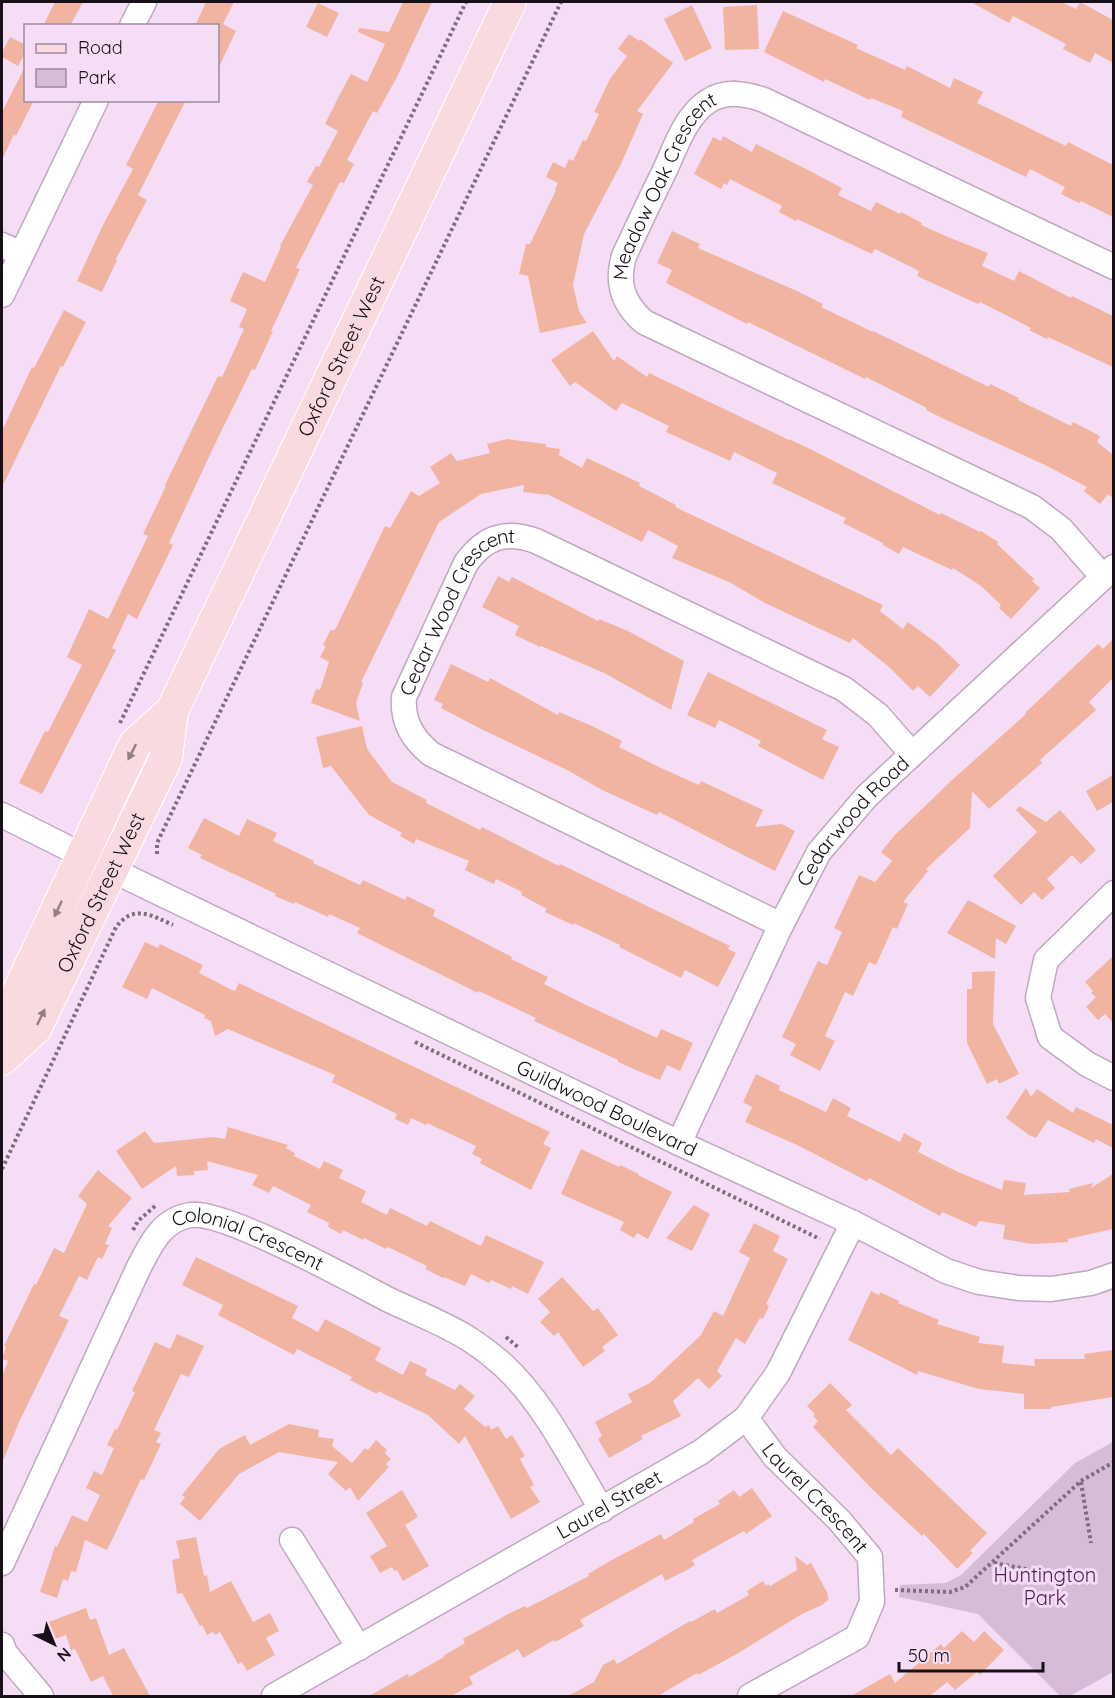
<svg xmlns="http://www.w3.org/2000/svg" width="1115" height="1698" font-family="Quicksand,sans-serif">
<rect width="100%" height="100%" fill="#f5ddf5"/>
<path fill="#d6bcd7" d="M1113,1442V1672L1070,1696H1060L978,1614L899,1597L900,1585L946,1583L961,1575L1075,1463Z"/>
<path fill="#f1b4a1" d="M55,2H83L70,26H43Z
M206,2H234L223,24L236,31L218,69V26H195Z
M403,2H432L397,77L377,113L373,111L347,160L354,164L344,183L340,182L296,268L300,269L271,331H273L255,370L252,369L248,377L214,446L169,543L173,545L137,619L128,614L112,648L116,650L42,794L19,783L45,731L48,732L82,665L67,657L89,609L108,619L148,536L143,534L166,486L165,485L218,376L222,377L244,329L239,327L247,309L230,301L243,272L265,282L281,247L280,246L313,185L307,182L316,166L319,167L338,131L325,124L340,94L351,74L367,82L385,44L358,32L359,28L389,32Z
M971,2H1061L1076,9L1080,2L1113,20V63L1095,53L1090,63L1063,49L1066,44L1013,16L1009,23Z
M318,3L339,13L327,37L306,27Z
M692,5L712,48L685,61L664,19Z
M757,5L759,49L725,50L723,7Z
M783,11L858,45L856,48L905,70L907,66L950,88L954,78L983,92L977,103L1066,146L1068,142L1113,165V217L1081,201L1079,203L1061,194L1065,187L1030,169L1026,177L901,117L903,111L871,98L870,100L825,79L824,82L764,52Z
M629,34L639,41L640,39L673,63L637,111L643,114L621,164L584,234L573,285L579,311L587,323L540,333L528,276L519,274L526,244H530L556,190H555L558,183L546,177L553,162L565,168L569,159L573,161L583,140L586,141L599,114L594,112L610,79L627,56L618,49Z
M10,37L26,45V52L18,66L2,57V52Z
M26,65V100H34L16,136L14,134L2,160V112Z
M159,100H186L138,195L147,200L116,259L117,260L102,292L77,281L102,227L133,169L126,165Z
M723,136L752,152L756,144L808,170L842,188L838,195L871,211L876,202L900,214L901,212L922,223L921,225L948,237L988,253L982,266L1014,281L1019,271L1071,298L1072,296L1113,316V367L1048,337L1047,339L1029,330L1031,328L980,302L978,304L917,276L919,271L875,249L872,254L797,219L796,221L779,212L782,206L730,179L727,185L724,183L721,189L694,174L713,137L721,141Z
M672,231L700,244L698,248L797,291L823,304L821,307L873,332V331L989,387L990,384L1019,398L1018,400L1071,426L1073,422L1100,436L1097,442L1113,455V498L1108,494L1100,504L1084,491L1087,487L1047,466L944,419L926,410L927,408L866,377L865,379L748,322L747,324L666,283L672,270L657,263Z
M64,310L86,322L63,367L61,366L2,487V431L32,367L34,368Z
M593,331L614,361L617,356L647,377L649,373L789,440V439L810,449L940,515L941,513L980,532L981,531L998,542L997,544L1034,579L1032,581L1040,588L1011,619L999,608L1001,605L981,586L953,568L952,570L903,547L899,554L883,545V543L843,523L846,518L772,483L777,473L734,452L730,461L666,432L669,426L622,403L616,411L575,382L570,386L551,360Z
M507,439L546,444V447L560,449L559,455L582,468L587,458L640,483L639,486L676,505L675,507L883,605L880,611L903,629L908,622L938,644L960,665L930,697L918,686L913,691L889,667L853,638L850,643L765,603L731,583L672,558L678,546L648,530L642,542L549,495L523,492L524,485L481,494L439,522L361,682L363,683L356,703L360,721L311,703L316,689L320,690L329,662L320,657L326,646L323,645L331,629L333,631L336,628L385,526L390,528L411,491L419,496L440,483L430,467L451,453L457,461L490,453L487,444Z
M498,576L509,582L512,577L598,621L599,619L628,631L684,661L671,710L604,673L541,646L540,647L515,635L519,626L482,607Z
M1113,639V678L1089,702L1096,710L1040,760L1042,763L989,809L972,791L970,828L926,869L928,871L903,902L908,904L897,929L893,927L876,965L869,962L853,996L845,992L825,1036L835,1041L820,1071L790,1055L796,1044L782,1037L818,961L827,965L842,932L834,928L859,875L875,882L892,861L881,852L894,836L952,780L1026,714L1025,713L1098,644L1103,649Z
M451,664L488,682L490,678L558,715L559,712L592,726L622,741L619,747L661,768L699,785L701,781L763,810L755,827L782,824L795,831L775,871L659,812L657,815L602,790L569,771L479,728L441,708L443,704L434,700Z
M708,672L827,730L822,739L839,747L823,780L758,746L761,741L719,720L715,728L687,715Z
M362,726L367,749L392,782L427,800L426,803L480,830L482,827L559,866L560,864L730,946L728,949L736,953L718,987L685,970L681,978L619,947L620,945L574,923L573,925L545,912L547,909L521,895L522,892L496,879L494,884L465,870L469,861L416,839L414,844L400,836L402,833L369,815L331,766L323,768L316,737Z
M1113,775V802L1097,811L1086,791Z
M1019,806L1046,822L1060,810L1096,850L1081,864L1072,855L1047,879L1055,888L1042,900L1034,892L1021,905L993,876L1037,832L1016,810Z
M204,818L239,836L247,819L277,833L273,841L314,861L313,863L360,885L363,880L405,900L407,896L435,910L433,916L512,957L511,959L548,977L544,984L582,1003L657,1038L661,1029L693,1043L680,1071L667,1065L660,1080L636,1070L618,1062V1060L534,1021L536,1018L479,991L478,993L357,933L360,928L329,914L328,917L295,902L294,904L275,896L276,894L200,858L202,855L188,848Z
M968,900L1016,926L1006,944L996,938L995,959L947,933Z
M145,942L158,948L160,944L203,965L199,973L230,989L235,991L239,983L550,1132L543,1144L551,1148L531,1190L480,1163L482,1159L472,1154L476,1146L427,1123L426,1125L411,1118L408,1125L395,1119L397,1114L332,1082L335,1075L228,1029L215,1036L211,1021L204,1018L205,1015L152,988L147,999L122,987Z
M1113,956V1023L1105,1014L1098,1020L1086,1007L1096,997L1091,993L1093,991L1085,982Z
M995,971L993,1024L1019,1074L999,1084L997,1079L987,1084L967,1043V989H972V972Z
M756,1074L780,1086L779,1090L826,1112L833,1098L851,1108L847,1116L900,1142L904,1133L922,1143L918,1152L958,1172L1002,1190L1004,1180L1026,1183L1024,1195L1070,1192L1069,1189L1093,1183L1091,1188L1113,1174V1229L1068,1239V1242L1032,1244L1003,1239L1005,1225L979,1221L976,1227L942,1212L940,1216L869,1178L867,1181L797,1145L745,1122L752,1107L743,1102Z
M1026,1088L1031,1097L1037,1089L1073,1113L1076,1107L1113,1125V1148L1096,1139L1094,1143L1048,1120L1036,1138L1029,1135L1006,1118Z
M228,1127L288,1145L286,1148L295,1153L294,1156L320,1169L324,1161L343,1170L339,1178L366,1191L361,1202L387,1215L390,1208L427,1226L430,1221L481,1246L486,1235L544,1262L528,1294L512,1286L511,1289L491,1280L489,1283L471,1274L465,1286L444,1277L443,1278L425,1269L427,1266L388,1247L386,1249L364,1238L363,1240L343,1230L341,1234L328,1227L329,1223L307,1212L311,1205L273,1186L269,1193L252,1185L258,1175L207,1161L208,1170L194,1171V1175L177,1176L176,1166L142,1189L116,1151L145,1131L154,1143L214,1137L225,1139Z
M581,1149L619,1167L620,1165L639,1174L638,1175L672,1192L648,1239L637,1233L634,1238L620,1230L624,1222L561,1194Z
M98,1170L132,1198L108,1226L112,1228L105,1244L109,1245L102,1259L98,1257L87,1280L79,1276L59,1316L69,1320L20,1420L2,1463V1376L8,1361L2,1359L6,1347L4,1346L34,1284L36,1285L54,1248L64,1253L87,1204L78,1196Z
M694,1205L710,1214L692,1251L666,1238Z
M754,1223L780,1236L773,1251L788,1259L766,1304L769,1306L763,1319L760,1318L745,1344L736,1338L717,1371L722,1376L709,1389L698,1378L673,1401L681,1416L641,1436L643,1439L609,1458L598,1439L602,1436L595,1422L632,1402L628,1394L650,1383L701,1335L714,1311L723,1316L750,1258L739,1252Z
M196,1257L298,1306L292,1318L318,1332L325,1319L381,1348L375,1360L403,1375L410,1361L427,1369L425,1375L455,1390L460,1384L475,1396L464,1409L485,1427L489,1425L491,1430L498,1426L506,1439L512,1435L525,1456L520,1459L534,1485L530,1487L540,1502L511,1519L465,1436L459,1444L428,1415L378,1391L377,1394L350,1380L352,1377L297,1349L294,1355L218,1315L223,1305L182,1285Z
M562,1277L593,1311L598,1308L618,1335L602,1347L605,1351L583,1367L558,1332L554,1336L540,1322L550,1312L538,1299Z
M871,1291L879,1295L880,1292L899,1301L898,1303L939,1320L937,1324L980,1337L978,1343L1004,1346L1002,1363L1035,1366L1034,1359H1085L1084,1354L1113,1350V1397L1051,1407V1409H1024V1394L979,1389L918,1371L917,1375L848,1340Z
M177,1334L204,1346L189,1377L181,1374L154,1430L161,1433L156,1442L161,1444L144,1480L141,1479L112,1540L107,1550L85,1540L76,1572L71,1571L68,1581L63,1579L57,1598L40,1592L55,1546L57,1547L72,1515L87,1522L100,1495L86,1488L94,1471L102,1475L114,1448L107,1445L115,1429L117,1430L135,1392L132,1391L155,1342L170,1349Z
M830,1383L852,1405L846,1410L891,1455L898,1448L987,1533L970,1551L973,1553L957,1569L924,1534L922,1536L873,1490L813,1427L818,1421L813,1416L815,1414L807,1406Z
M289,1424L319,1430L318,1437L334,1439L332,1446L352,1463L365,1448L368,1450L376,1440L387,1450L385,1453L391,1459L386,1464L389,1467L358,1501L350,1487L346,1491L328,1474L338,1462L279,1452L239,1474L200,1521L180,1504L185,1497L182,1495L219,1449L245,1435L250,1445Z
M752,1488L772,1516L746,1534L744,1531L692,1560L695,1565L687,1570L665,1581L662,1574L580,1620L584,1626L555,1642L554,1640L523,1658L518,1649L515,1651L469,1677L473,1684L451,1696H369L408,1674L409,1677L444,1657L443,1656L465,1643L463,1639L510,1613L525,1606L527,1608L589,1576L588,1574L610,1561L661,1534L664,1540L694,1522L693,1519L720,1504L718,1501L734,1490L739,1497Z
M402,1490L418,1517L405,1525L429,1566L403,1581L397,1570L394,1571L392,1567L380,1573L370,1556L387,1546L366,1513Z
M196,1537L204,1576L207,1575L210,1592L231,1581L253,1622L270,1613L279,1631L266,1638L275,1655L247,1671L242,1662L238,1664L220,1632L215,1635L213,1632L207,1635L202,1625L200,1626L182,1593L177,1594L172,1560L180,1558L176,1541Z
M795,1556L807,1565L811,1563L828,1594L827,1595L829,1599L822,1605L802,1614L735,1655L698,1675L697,1673L658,1696H568L594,1682L603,1665L614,1659L617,1664L690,1621L691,1622L715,1609L717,1613L749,1595L747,1591L763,1581L766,1586L768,1584L770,1586L797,1570Z
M86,1608L90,1620L96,1618L109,1655L124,1648L150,1696H113L103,1676L91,1682L75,1649L71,1650L66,1635L52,1640L46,1623Z
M962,1631L974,1642L984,1631L1004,1650L980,1675L977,1672L955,1690L947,1682L930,1696H851L890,1674L895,1683L941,1644L944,1648Z"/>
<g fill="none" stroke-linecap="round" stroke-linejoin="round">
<defs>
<g id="minor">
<path d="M132,26L144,2"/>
<path d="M2,245L21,254"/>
<path d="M2,295L96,100"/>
<path id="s1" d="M1103,577L1061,529L1032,507L644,322C623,304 616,283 624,256C637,228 650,200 664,172C675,149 684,118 707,102C725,90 744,93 764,100L1114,267"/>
<path id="s2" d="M2,815L112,870L679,1143L853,1223L946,1271L979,1282L1018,1288L1051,1289L1091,1283L1114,1275"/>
<path d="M1114,893L1046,960L1038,998L1050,1037L1087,1064L1114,1078"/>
<path id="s3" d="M781,925L431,754C413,739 402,722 404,697L466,563C485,537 505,530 536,541L844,689L878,715L912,754"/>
<path id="s4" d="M679,1143L781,925L819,852L867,796L1114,567"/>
<path id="s5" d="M746,1418L775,1457L839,1520L870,1557L872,1602L857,1637L750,1696"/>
<path d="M292,1540L359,1648"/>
<path id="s6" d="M2,1563L139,1267C151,1244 162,1219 191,1215C226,1211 351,1280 387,1299C414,1312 444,1323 469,1339C480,1346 492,1355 502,1364C544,1402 572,1461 602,1510"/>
<path d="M2,1645L5,1653L41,1696"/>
<path id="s7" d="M274,1696L701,1452L746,1418L778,1373L853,1223"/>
</g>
<g id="major">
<path d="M2,1046L7,1016L135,744L172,711"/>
<path id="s8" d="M2,1059L35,1029L166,758L172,711L510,2"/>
</g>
</defs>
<use href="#minor" stroke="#bfa8c0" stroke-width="27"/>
<use href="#major" stroke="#fff" stroke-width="34"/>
<path stroke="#7d6e7d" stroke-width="4" stroke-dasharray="3 3" stroke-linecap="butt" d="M120,723L466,2
M157,854V843L561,2
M415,1042L820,1239
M2,1169L116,927C134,904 151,915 173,925
M133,1230L138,1221L156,1205
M506,1337L519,1348
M1081,1482L1091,1543
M994,1563L1057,1575
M895,1590L950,1592L965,1587L1081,1481L1114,1462"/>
<use href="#minor" stroke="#fff" stroke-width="24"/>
<use href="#major" stroke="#f8dadf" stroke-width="32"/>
</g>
<defs><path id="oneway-solid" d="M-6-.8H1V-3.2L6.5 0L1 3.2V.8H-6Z" transform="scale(1.5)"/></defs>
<g fill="#937f85">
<use href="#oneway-solid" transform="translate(132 752) rotate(117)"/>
<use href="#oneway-solid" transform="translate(58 909) rotate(115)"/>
<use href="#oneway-solid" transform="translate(41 1017) rotate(-64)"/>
</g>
<g text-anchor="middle" stroke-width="6" stroke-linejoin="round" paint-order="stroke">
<g font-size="20" fill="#181018" stroke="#f5ddf5">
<text dy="7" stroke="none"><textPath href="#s1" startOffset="684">Meadow Oak Crescent</textPath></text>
<text dy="7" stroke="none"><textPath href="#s8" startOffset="786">Oxford Street West</textPath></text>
<text dy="7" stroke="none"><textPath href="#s3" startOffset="560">Cedar Wood Crescent</textPath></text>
<text dy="7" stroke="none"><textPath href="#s4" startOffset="368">Cedarwood Road</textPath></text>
<text dy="7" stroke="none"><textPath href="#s8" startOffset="196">Oxford Street West</textPath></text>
<text dy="7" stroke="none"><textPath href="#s2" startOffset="672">Guildwood Boulevard</textPath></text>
<text dy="7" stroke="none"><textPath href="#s6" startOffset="464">Colonial Crescent</textPath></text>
<text dy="7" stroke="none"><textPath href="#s5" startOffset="106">Laurel Crescent</textPath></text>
<text dy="7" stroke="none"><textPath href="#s7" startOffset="386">Laurel Street</textPath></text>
</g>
<g font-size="20" fill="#4f1d52" stroke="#f5ddf5">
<text x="1045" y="1582">Huntington<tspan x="1045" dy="23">Park</tspan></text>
</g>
</g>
<rect width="1115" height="1698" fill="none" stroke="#181018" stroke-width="6"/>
<rect x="24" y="24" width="195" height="78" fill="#f5ddf5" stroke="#9d8b9d" stroke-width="1.5"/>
<rect x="36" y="44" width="30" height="9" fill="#f8dadf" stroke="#9d8b9d" stroke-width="1.5"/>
<text x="78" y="54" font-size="18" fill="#181018">Road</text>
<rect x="36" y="69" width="30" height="18" fill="#d6bcd7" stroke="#9d8b9d" stroke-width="1.5"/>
<text x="78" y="84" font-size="18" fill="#181018">Park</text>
<g transform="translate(54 1644) rotate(137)" stroke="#f5ddf5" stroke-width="4.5" paint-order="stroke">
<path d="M0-4.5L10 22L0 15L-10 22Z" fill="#181018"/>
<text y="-9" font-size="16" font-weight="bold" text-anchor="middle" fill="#181018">N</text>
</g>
<path d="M899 1662v9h144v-9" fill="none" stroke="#181018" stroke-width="3"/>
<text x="908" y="1662" font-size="18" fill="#181018" stroke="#f5ddf5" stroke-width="4.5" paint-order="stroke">50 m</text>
</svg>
